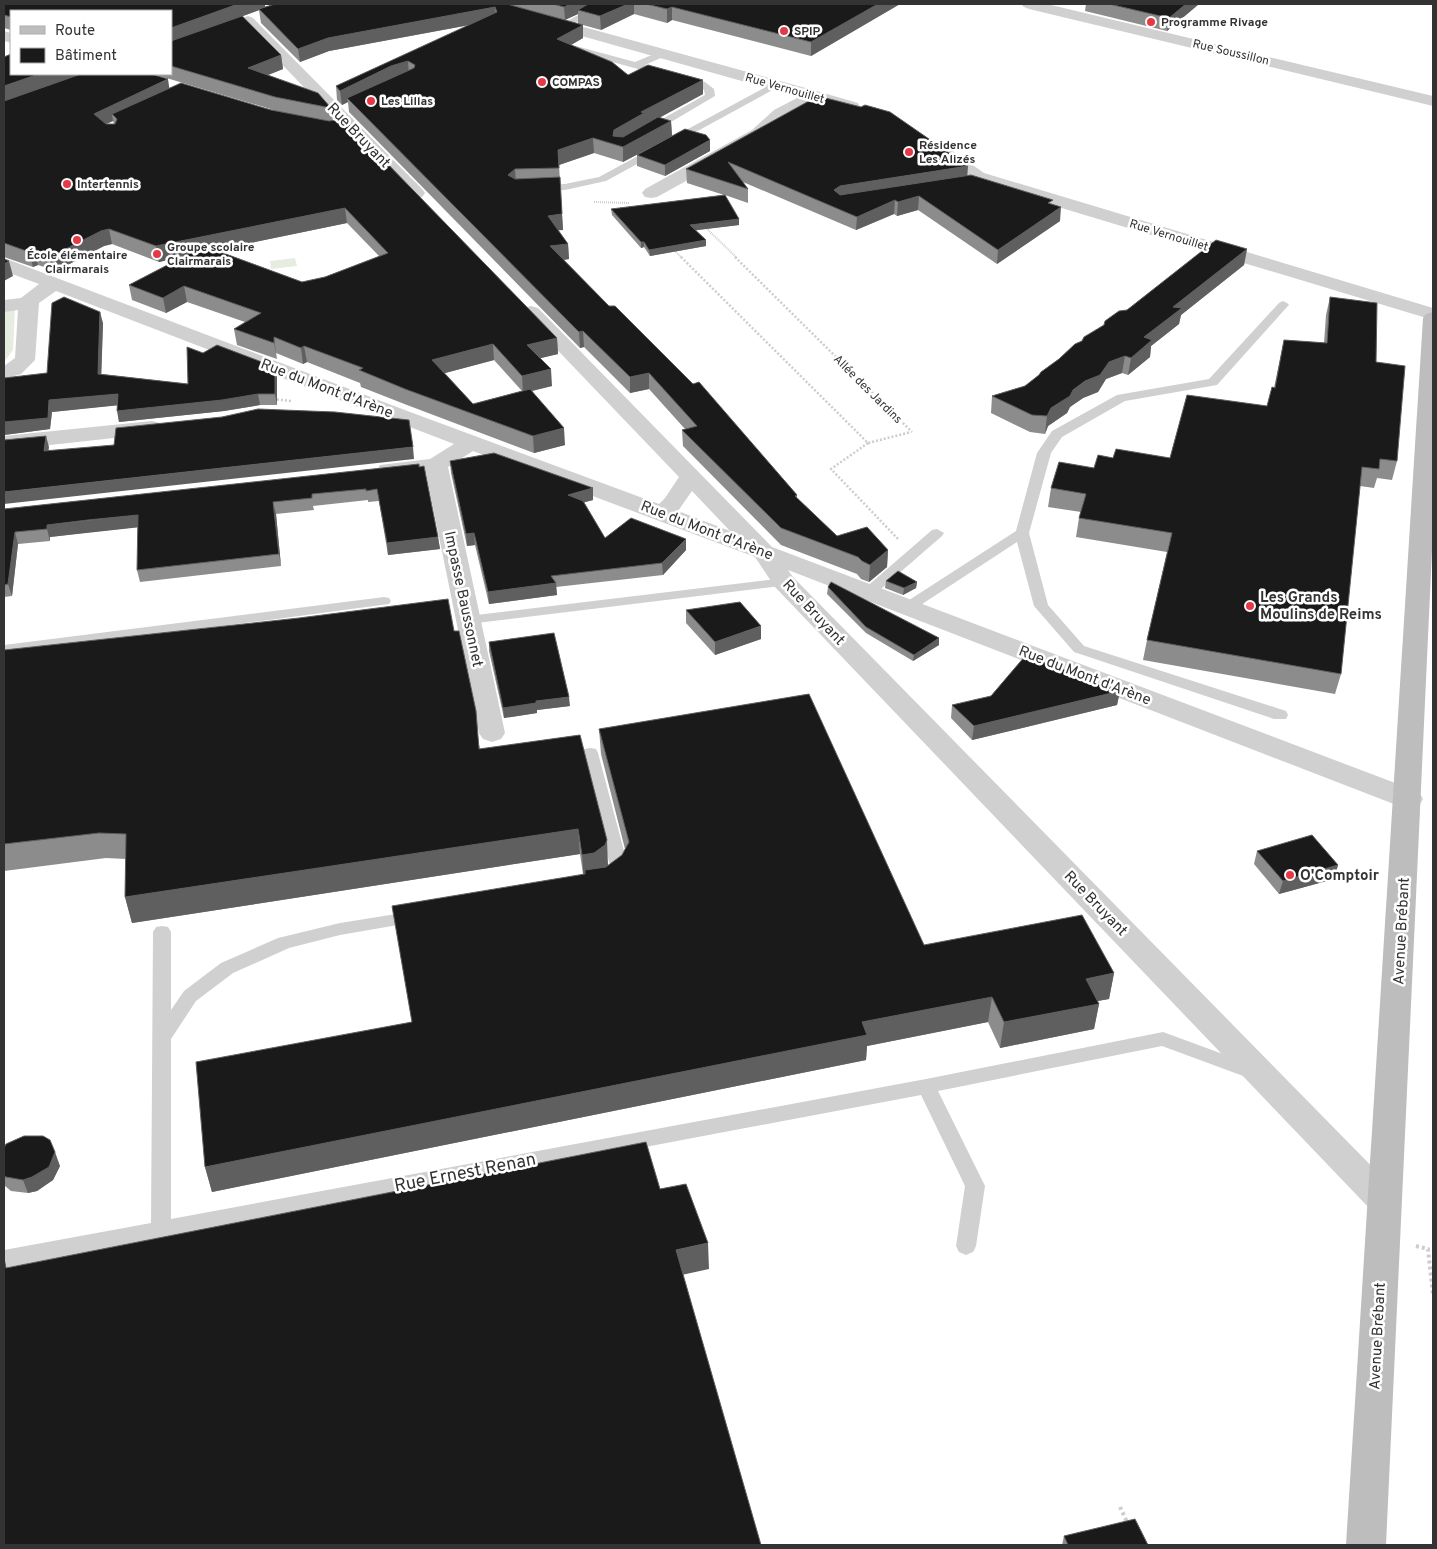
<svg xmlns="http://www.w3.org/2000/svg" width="1437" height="1549" font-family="Overpass,sans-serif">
<rect width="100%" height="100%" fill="#fff"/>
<path fill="#e6ecdf" d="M295,258L297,266L271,269L270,261Z
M15,308L13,350L4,362V309Z"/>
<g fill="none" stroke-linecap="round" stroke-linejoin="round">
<path stroke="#cdcdcd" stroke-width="2" stroke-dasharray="1 1" stroke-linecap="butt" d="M594,202L630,203
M705,227L737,258
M673,249L682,258"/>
<path stroke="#cdcdcd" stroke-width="2.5" stroke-dasharray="2 2" stroke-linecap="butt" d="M681,257L868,443L911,432
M735,257L912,432
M273,399L291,401
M868,443L831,469L898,539"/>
<path stroke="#cdcdcd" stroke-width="4" stroke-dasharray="3 3" stroke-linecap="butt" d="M1416,1246L1428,1249L1433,1295
M1120,1507L1128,1524"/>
<path fill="#d0d0d0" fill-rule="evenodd" d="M584,12L588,15L587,17L566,28H560L558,26Z
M576,46L635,62L659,52H665V56L645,65L705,82L714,89L715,96L654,132H646V128L705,95L704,90L699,86L573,51L571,49Z
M775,82L780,85L778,87L606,181L565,190L540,191L535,188L540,185L565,184L599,177Z
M1283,301L1287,303L1289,305L1287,307L1217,385L1125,401L1062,437L1051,453L1029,533L1048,605L1084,646L1286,711L1288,715L1286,719H1274L1074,652L1034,606L1017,542L913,610H903L901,607L903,604L1016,531L1037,453L1052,431L1117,395L1209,379L1279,303Z
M937,529L944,533L942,536L874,595H864L862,592L864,589L932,530Z
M784,578L789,579L791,582L789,585L468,624L463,623L461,620L463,617L468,616Z
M384,597L389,598L391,601L389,604L4,655V645Z
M590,748L596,749L598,753L628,866L622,879L612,884L606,882L603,878L610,866L582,753L584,749Z
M415,911L421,913L424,917L421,921L340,935L289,948L233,973L196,1001L171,1039V1219L926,1079L1163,1032L1261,1068L1264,1073L1261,1078L1254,1080L1162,1046L938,1091L985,1186L976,1246L973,1252L966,1255L959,1252L956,1246L965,1186L921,1095L4,1268V1250L151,1223L153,932L156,927L162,926L168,927L171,932V1010L184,991L221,963L278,938L340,923Z"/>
<path fill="#d0d0d0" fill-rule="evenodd" d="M476,4H500L820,92L858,103L860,107L858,111L852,112L815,102L786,118L764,138L657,197L651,198L645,197L642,193L645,189L752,130L774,110L799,97L479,7Z
M1021,4H1047L1433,96V106L1029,9L1024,7Z
M248,16L253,18L422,189L425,193L422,197L416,198L410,197L243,24L240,21L243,18Z
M4,31L11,33V43L4,41Z
M937,143L943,144L984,173L1433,308V320L972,181L931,152L928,148L931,144Z
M4,258L410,412L659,504L665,498L679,477L521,312L524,308L531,306L538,308L772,547L1419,792L1423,799L1419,806L1409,808L1399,806L788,570L793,577L1396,1191L1401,1201L1396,1211L1384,1215L1372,1211L775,587L755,557L473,451L448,467L505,733L501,739L492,742L483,739L479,733L426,473L388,477L380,475L377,470L380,465L430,459L454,444L56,291L39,303L35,360L21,374L4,379V366L15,358L18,310L4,312V300L21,298L39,284L4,271ZM692,491L730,531L678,511Z
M152,421L160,423L163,428L160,433L4,450V436Z"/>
<path fill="#bdbdbd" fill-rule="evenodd" d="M1433,312V529L1386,1545H1346L1423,318L1426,314Z"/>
</g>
<path fill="#8c8c8c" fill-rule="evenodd" d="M4,4L265,7L275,4H900L811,56L672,20L667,23L634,14L601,30L583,25V38L571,45L628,75L703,80V94L659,118L671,121L672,136L623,162L594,153L559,165L563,230H558L568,244L569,259L563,260L797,495V498L837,536L888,550L887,567L869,582L861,579L857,574L781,545L683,446L682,430L685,429L649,389L630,393L584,347L580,348L349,112L348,102L342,105L337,100L336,86L470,25L329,51L300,62L261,23L259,10L243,16L281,55L283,69L268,75L331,108L333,121L557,338L558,354L540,358L552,386L532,391L565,445L534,453L407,405L361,387L360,383L307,362L303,364L276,353L277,359L237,345L234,329L245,322L187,302L166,313L132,300L129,285L184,256L159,262L112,244L104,246L56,271L38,265L33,267L4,257V57L11,74L170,88L274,110L153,74H171V11H11V30L4,28ZM578,14V24L565,20L569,18ZM296,115L330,121H329ZM113,121L114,124H106ZM347,223L379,256L325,277L302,282L215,250ZM494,360L522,391L473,404L445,373Z
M1086,4H1199L1167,31L1085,11Z
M818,96L968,176L1052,204L1060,221L997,264L918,210L897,216L894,214L856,230L743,182L748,189V203L725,195L739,219V225L696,230L706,246L650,256L644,247L641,248L612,215L611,209L724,195L687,183L686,169Z
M710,151L665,176L637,166V155Z
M1247,249L1244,265L1181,315L1179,324L1151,346L1150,357L1128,375L1122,373L1106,379L1098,392L1083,398L1070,407L1067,413L1048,426L1045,434L1030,432L991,413L992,396L1025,386L1082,341L1127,310Z
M1330,297L1376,362L1397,461L1392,480L1377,478L1374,488L1360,486L1341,674L1335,694L1143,660L1147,640L1167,552L1076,537L1079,518L1081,512L1048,507L1051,488L1094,468L1113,458H1170L1267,406L1274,388L1284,340L1324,343L1326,315Z
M103,323L101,374L188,384L203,353L275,367L277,378V405H260L224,411L119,422L117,405L52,412L50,429L4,435V378L47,373Z
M450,461L593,500L584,502L605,538L686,550L663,575L556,587L557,595L489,604L475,545L467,546L451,473Z
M419,464L438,537L440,549L388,555L379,501L368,502V500L313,506L314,510L276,514L281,566L140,582L137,570L138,527L91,532L50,537V541L18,544L12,596L4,597V509Z
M886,581L917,582L916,588L903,595L885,588Z
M828,587L939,638V645L913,661L866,633L827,594Z
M686,610L761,639L715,655L686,623Z
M454,631L480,749L580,735L608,865L622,855L625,849L601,754L599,729L924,945L1114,973L1109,999L1097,1001L1099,1004L1094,1029L1000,1048L988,1022L867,1046L866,1060L212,1192L205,1167L411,1022L583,874L580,854L132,923L125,897L126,859L106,858L4,871V650Z
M489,642L570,706L537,710V713L504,718L489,651Z
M1120,691L1117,705L972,740L951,718L952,705Z
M1257,851L1338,865L1334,879L1279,894L1254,864Z
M4,1148L60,1166L53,1180L37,1191L28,1193L11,1191L5,1186L4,1184Z
M1064,1536L1148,1545H1062Z"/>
<path fill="#5f5f5f" d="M238,4H265V8L171,42V28Z
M571,4H585V10H578V14L565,20L564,7Z
M628,4H634V14L601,30L600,16Z
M878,4H900L811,56V42Z
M1186,4H1199L1167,31L1169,18Z
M495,7L496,20L329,51L300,62L298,49L328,38Z
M672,7V20L667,23V9Z
M583,25V38L557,53V39Z
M281,55L283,69L250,82L248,68Z
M408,61L409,75L347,98L348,102L342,105L340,91L391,66Z
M39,74H83L4,101V86Z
M168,79L170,93L112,114L113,121L97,128L94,114Z
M703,80V94L644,126L614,144L613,136L614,130L641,112Z
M671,121L672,136L623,162V147Z
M593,138L594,153L559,165L558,150Z
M710,140V151L665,176V165Z
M968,166L967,180L840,199L834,190L840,186Z
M515,169L516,184L508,175Z
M919,196L918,210L897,216L898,202Z
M895,200L894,214L856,230L857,217Z
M1061,207L1060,221L997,264L998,250Z
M345,208L347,223L159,262L156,246Z
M562,214L563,230L549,231L548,216Z
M739,219V225L690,231V225Z
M109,229L112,244L104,246L56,271L52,256L101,231Z
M706,240V246L650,256L649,250Z
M641,242H644V247L641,248Z
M568,244L569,259L551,262L550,246Z
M34,249L38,265L33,267L29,252Z
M1247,249L1244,265L1181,315L1179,324L1151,346L1150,357L1128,375L1131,358L1144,337L1173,307Z
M9,261L13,276L4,281V264Z
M184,286L187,302L166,313L163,298Z
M100,312L103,323L101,385L98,374Z
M583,331L584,347L580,348L579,332Z
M274,337L276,353L277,359L274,343Z
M557,338L558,354L529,361L527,345Z
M493,344L494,360L434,376L432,360Z
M304,346L307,362L303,364L301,348Z
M1125,356L1122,373L1106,379L1098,392L1083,398L1070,407L1067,413L1048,426L1045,434L1047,416L1051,408L1109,362Z
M275,367L277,378V405L275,394Z
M551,369L552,386L523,393L522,376Z
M649,373V389L630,393V377Z
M118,394L121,405L52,412L50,429L4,435V422L49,400Z
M258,394L260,405L224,411L119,422L117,411Z
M564,428L565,445L534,453L533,436Z
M46,436L49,447L47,463L44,451Z
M413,447L414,459L4,504V492Z
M593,488V500L568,507V495Z
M273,502L276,514L281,566L279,554Z
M138,515L141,527L50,537V541L47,529V525Z
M15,532L18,544L12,596L8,584Z
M474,533L475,545L467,546L466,534Z
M438,537L440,549L388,555L387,543Z
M686,539V550L663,575L662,563Z
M888,550L887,567L869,582L870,565Z
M917,582L916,588L903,595L904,588Z
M556,583L557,595L489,604L488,592Z
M761,626V639L715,655V642Z
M939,638V645L913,661L914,655Z
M1120,691L1117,705L972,740L974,726Z
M569,697L570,706L537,710V713L504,718L503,708L536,701Z
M578,829L580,854L132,923L125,897Z
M607,840L608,866L584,881L582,855Z
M1338,865L1334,879L1279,894L1283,881Z
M1114,973L1109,999L1081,1004L1086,979Z
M992,997L988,1022L867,1046L866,1060L212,1192L205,1167L862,1022Z
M1099,1004L1094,1029L1000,1048L1004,1022Z
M55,1152L60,1166L53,1180L37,1191L28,1193L23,1180Z
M708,1243L709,1269L677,1276L676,1250Z"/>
<path fill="#1a1a1a" stroke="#5f5f5f" d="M4,4H238L171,28V11H11V17L4,15Z
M275,4H507L583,25L557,39L612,62L628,75L648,65L703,80L641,112L644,113L614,130L613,136L623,137L658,117L671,121L623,147L593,138L558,150L559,168L515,169L508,175L515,179L560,177L562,214L548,216L568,244L550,246L609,306H615L693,384L699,382L797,495L795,496L837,536L867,527L888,550L870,565L862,561L858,557L781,528L682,430L697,426L649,373L630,377L583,331L579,332L347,98L414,68L415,65L408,61L391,66L340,91L336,86L497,12L495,7L328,38L298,49L259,9Z
M553,4H571L564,7Z
M588,4H628L600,16L578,10Z
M646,4H878L811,42L672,7L667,9Z
M1109,4H1186L1169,18Z
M242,16L281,55L248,68L318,93L331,108L275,97L171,66V41Z
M11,54V74H39L4,86V57Z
M81,74H151L168,79L94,114L106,124H115L117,119L112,114L181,83L271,110L329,121L344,119L557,338L527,345L551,369L522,376L493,344L432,360L473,404L530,389L564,428L533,436L405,389L359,370L363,368L304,346L301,348L274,337V343L234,329L261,313L184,286L163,298L129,285L204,246L302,282L325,277L388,253L345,208L156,246L109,229L101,231L52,256L34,249L29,252L4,243V101Z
M818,96L861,107L865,105L890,112L968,166L840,186L834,190L840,195L971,175L1053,200L1048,203L1061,207L998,250L919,196L898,202L895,200L857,217L728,162L748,189L686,169Z
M685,129L706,135L710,140L665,165L637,155Z
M725,195L739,219L690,225L706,240L649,250L644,242H641L611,209Z
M1216,240L1247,249L1173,307L1182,308L1144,337L1152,340L1131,358L1125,356L1109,362L1100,375L1085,381L1073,390L1070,396L1051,408L1047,416L1032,415L992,396L1025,386L1039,375L1041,372L1059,359L1075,344L1082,341L1084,337L1104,325L1105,321L1119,311L1127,310Z
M4,259L9,261L4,264Z
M64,297L100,312L98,374L188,384L187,347L203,353L217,345L275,367V394H258L222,400L117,411L118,394L49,400L48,418L4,422V378L47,373L52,303Z
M1330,297L1377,303L1376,362L1405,366L1397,461L1380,459L1379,469L1362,467L1341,674L1147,640L1172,533L1079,518L1086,494L1051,488L1059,462L1094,468L1098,455L1113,458L1116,449L1170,458L1187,395L1267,406L1272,387L1275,388L1284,340L1327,343Z
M258,409L335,412L409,420L413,447L4,492V440L46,436L44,451L114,445L116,428L222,417Z
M494,453L593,488L568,495L583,501L605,538L631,518L686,539L662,563L551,576L556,583L488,592L474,533L466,534L450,461Z
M419,464V467L424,466L438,537L387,543L377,489L366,491V489L312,494V498L273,502L279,554L137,570L138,515L88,520L47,525V529L15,532L8,584L4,585V509Z
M898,571L917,582L904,588L886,581Z
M831,582L939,638L914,655L866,627L828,587Z
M448,599L454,631H459L476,711L479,749L580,735L607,840L605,845L594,853L582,855L578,829L125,897L126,834L99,833L4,844V650L299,618Z
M740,602L761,626L715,642L686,610Z
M554,633L569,697L536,701V703L503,708L489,642Z
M1026,655L1120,691L974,726L952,705L991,696Z
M809,694L924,945L1082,915L1114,973L1086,979L1099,1004L1004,1022L992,997L862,1022L867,1035L205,1167L196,1062L412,1022L392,906L585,874V870L606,867L622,855L629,842L599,729Z
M1312,835L1338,865L1283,881L1257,851Z
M24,1136H43L50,1140L55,1152L49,1167L32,1177L23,1180L6,1177L4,1176V1148L6,1144Z
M646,1142L660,1189L686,1184L708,1243L676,1250L761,1545H4V1258L6,1268Z
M1135,1519L1148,1545H1068L1064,1536Z"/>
<g fill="#e63946" stroke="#fff" stroke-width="2">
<circle cx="1151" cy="22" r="5"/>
<circle cx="784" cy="31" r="5"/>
<circle cx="542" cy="82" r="5"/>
<circle cx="371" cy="101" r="5"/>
<circle cx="909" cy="152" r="5"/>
<circle cx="67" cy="184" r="5"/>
<circle cx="77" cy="240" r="5"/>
<circle cx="157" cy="254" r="5"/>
<circle cx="1250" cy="606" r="5"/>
<circle cx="1290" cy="875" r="5"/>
</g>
<g text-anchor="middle" stroke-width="5" stroke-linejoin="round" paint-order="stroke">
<g font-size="12" font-weight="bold" fill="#333" stroke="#fff" text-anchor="start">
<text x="1161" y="26">Programme Rivage</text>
<text x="794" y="35">SPIP</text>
<text x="552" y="86">COMPAS</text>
<text x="381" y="105">Les Lillas</text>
<text x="919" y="149">Résidence<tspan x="919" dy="14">Les Alizés</tspan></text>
<text x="77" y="188">Intertennis</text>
<text x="167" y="251">Groupe scolaire<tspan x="167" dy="14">Clairmarais</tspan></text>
<text x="77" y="259" text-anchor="middle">École élémentaire<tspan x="77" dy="14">Clairmarais</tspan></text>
</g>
<g font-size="12" fill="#333" stroke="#fff">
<text transform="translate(1231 52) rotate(13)" y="4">Rue Soussillon</text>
<text transform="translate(785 88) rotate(16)" y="4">Rue Vernouillet</text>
<text transform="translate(1169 235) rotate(17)" y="4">Rue Vernouillet</text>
<text transform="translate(868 389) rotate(45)" y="4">Allée des Jardins</text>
</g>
<g font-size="15" fill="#333" stroke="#fff">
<text transform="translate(359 135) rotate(46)" y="5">Rue Bruyant</text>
<text transform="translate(327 388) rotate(21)" y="5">Rue du Mont d'Arène</text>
<text transform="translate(707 530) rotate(21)" y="5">Rue du Mont d'Arène</text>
<text transform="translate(464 599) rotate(78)" y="5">Impasse Baussonnet</text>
<text transform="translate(814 612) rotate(47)" y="5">Rue Bruyant</text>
<text transform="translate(1085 675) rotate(21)" y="5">Rue du Mont d'Arène</text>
<text transform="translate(1096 903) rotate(46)" y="5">Rue Bruyant</text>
<text transform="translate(1401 931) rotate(-87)" y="5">Avenue Brébant</text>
<text transform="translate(1377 1336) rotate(-87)" y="5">Avenue Brébant</text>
</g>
<g font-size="15" font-weight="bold" fill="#333" stroke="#fff" text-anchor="start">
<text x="1260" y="602">Les Grands<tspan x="1260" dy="17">Moulins de Reims</tspan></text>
<text x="1300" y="880">O'Comptoir</text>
</g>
<g font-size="18" fill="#333" stroke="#fff">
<text transform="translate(465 1172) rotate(-11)" y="6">Rue Ernest Renan</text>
</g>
</g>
<rect width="1437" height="1549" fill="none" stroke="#333333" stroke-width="10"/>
<rect x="10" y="10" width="162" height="65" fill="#ffffff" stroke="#adadad"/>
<rect x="20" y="26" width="25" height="8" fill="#bdbdbd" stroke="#adadad"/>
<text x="55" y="35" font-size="15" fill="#333333">Route</text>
<rect x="20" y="48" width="25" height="15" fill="#1a1a1a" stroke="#adadad"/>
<text x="55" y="60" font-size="15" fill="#333333">Bâtiment</text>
</svg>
